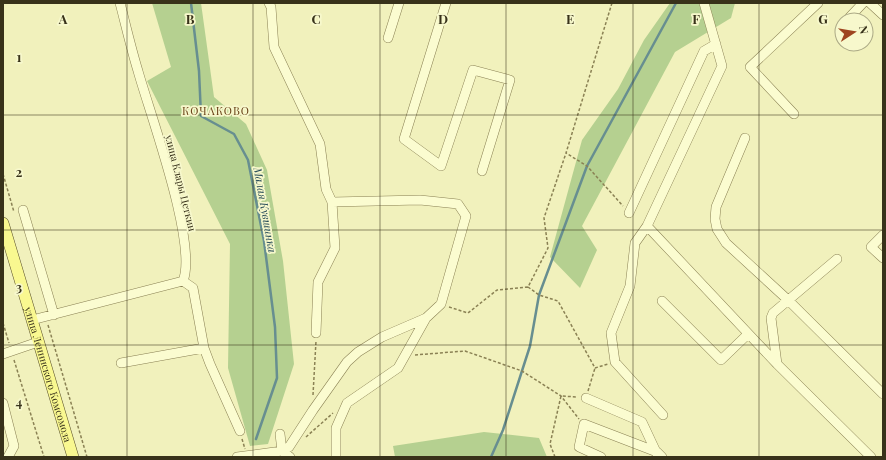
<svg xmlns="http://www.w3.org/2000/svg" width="886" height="460" font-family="'Playfair Display',serif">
<rect width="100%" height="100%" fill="#f1f1bc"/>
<path fill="#b5d090" d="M152,3H201L214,97L246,124L267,170L283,261L294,364L268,444L250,446L228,368L230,244L147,81L171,67Z
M670,3H735L731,18L675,52L582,226L597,250L580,288L550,257L582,140L618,89L644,40Z
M484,432L539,438L547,457H395L393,446Z"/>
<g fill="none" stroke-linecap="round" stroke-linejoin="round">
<path stroke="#678e90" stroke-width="2.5" d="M191,3L199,71L201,116L234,134L248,160L264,241L275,327L277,378L256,439
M491,457L503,430L530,346L539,295L587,166L676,3"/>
<defs>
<path id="minor" d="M120,3C126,26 131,48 138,71C150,114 198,244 183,281
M269,3L271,7L274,47L320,144L326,189L332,202L335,248L318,282L316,333
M446,3L404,139L441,166L473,70L510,80L482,171
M870,3L883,15
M847,20L863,3
M388,38L399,3
M794,114L750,67L818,3
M745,138L716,207L715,219L717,229L726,243L788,300L883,394
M23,210L54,315
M629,213L704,51L716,44
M647,226L777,364L871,457
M883,235L871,247L883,258
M183,281L193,288L204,348L210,364L240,431
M662,301L721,360L748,334
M32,320L183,281
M3,354L38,342
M121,363L204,348
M777,364L771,318L773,313L837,259
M586,398L642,422L657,454
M3,403L14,446L8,457
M663,415L615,362L611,333L630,286L635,243L647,226L722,66L704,3
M280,434L282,451L290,457
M237,457L282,451L289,447L313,410L347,362L358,352L382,337L426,318L441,304L466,216L458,204L420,200L332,202
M336,457V428L347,403L398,368L426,318
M601,457L579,447L584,424L657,452L662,457"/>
<g id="major">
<path id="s1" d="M3,223L73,457"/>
</g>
</defs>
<use href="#minor" stroke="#8a8154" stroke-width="10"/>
<use href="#major" stroke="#574d29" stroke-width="12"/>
<path stroke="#8a8154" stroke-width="1.5" stroke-dasharray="3 2" stroke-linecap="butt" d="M612,3L566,153L587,166L623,206
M3,174L14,212
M528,287L539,295L558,301L595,368L608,364
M449,307L468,313L497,290L528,287L548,248L544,218L566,153
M3,323L9,343
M48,325L87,457
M415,355L465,351L522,371L561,396L579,419
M14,360L44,457
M588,391L595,368
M313,395L316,341
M306,437L333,413
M242,439L245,449
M555,457L550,444L561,396L577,397"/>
<use href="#minor" stroke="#fbfcd0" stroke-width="9"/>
<use href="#major" stroke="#f9f890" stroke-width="11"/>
</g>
<path fill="none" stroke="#38321a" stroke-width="1" stroke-opacity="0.55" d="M127,3V457M253,3V457M380,3V457M506,3V457M633,3V457M759,3V457M3,115H883M3,230H883M3,345H883"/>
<g text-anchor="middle" stroke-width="3.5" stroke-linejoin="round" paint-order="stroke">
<g font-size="10" fill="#38321a" stroke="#f7f8cc">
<text transform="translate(181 183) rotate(76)" y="4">улица Клары Цеткин</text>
<text dy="4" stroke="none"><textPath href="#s1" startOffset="158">улица Ленинского Комсомола</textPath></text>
</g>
<g font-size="11" letter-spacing="1" fill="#684016" stroke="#f7f8cc">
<text x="216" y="115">КОЧАКОВО</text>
</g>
<g font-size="11" font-style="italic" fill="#284d59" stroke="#f7f8cc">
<text transform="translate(265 210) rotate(80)" y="4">Малая Кувшинка</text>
</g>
</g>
<g font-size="13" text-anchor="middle" font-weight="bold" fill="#38321a" stroke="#f7f8cc" stroke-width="3.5" stroke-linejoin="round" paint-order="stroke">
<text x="63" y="24">A</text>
<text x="190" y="24">B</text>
<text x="316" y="24">C</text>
<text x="443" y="24">D</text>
<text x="570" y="24">E</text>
<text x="696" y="24">F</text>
<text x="823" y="24">G</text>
<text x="19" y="62">1</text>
<text x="19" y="177">2</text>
<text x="19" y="292">3</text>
<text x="19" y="407">4</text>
</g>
<rect width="886" height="460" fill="none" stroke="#38321a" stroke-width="8"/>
<g transform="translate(854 32) rotate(78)"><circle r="19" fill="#f7f8cc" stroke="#aba985"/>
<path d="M0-3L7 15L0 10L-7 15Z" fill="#9e451f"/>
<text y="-6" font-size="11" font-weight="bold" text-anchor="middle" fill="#38321a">N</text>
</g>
</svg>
